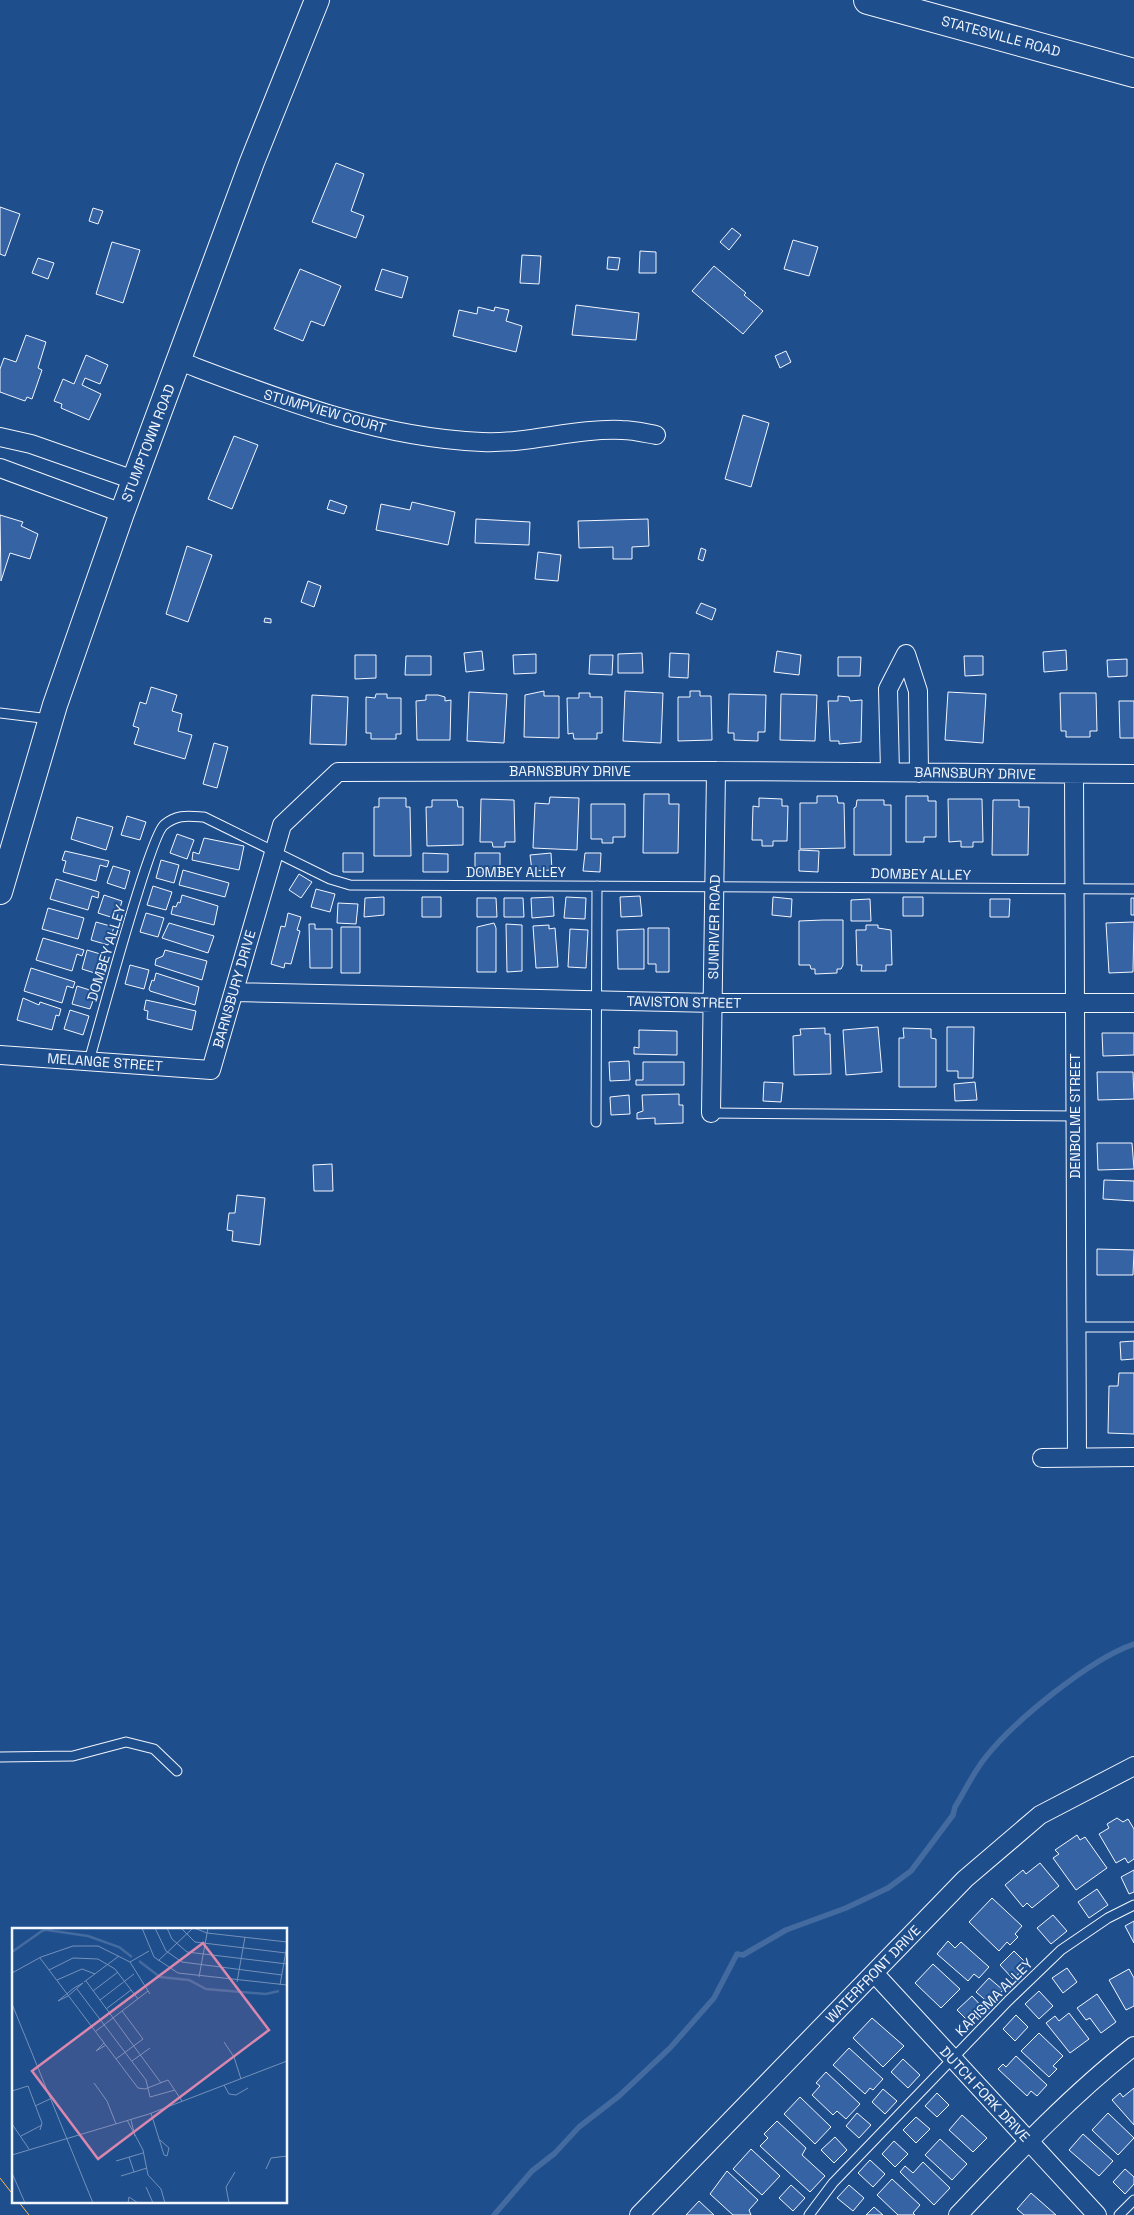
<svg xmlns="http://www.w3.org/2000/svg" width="1134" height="2215" font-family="'Space Grotesk',sans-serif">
<rect width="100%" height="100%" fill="#1f4e8c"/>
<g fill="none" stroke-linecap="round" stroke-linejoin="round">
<path stroke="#446ba0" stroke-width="5.5" d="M494,2215L532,2171L555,2153L579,2127L619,2096L670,2048L714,1998L737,1954L743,1955L786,1930L846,1908L888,1888L911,1871L953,1815L955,1807C965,1791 973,1773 985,1758C1014,1721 1090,1659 1134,1644"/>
</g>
<path fill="#3563a3" stroke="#f2f6ff" d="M336,163L364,174L351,211L364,216L356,238L312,222Z
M0,207L20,214L5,256L0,254Z
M93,208L103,211L98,224L89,221Z
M732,228L741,235L729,250L720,242Z
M793,240L818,247L809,276L784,269Z
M112,242L140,250L123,303L96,294Z
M640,251L656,252V273H639Z
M522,255L541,256L539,284L520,283Z
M608,257L620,258L618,270L607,269Z
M38,258L54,263L48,279L32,273Z
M714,266L746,293L744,295L763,311L743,334L692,291Z
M300,269L341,286L324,326L311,321L303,341L274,329Z
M382,269L408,277L402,298L375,290Z
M576,305L639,313L636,340L572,335Z
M478,307L494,311L495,307L509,310L506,321L522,326L516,352L453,336L459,310L477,314Z
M26,335L46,342L38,368L42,370L32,399L27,397L25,401L0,392V369L4,358L16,362Z
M786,351L791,362L780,368L775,356Z
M86,355L108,365L100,384L85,378L82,385L101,394L89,420L61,408L62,404L54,401L63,379L74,384Z
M743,415L769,423L751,487L725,479Z
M234,436L258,445L232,509L208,499Z
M330,500L347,506L344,514L327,509Z
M412,502L455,512L448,545L376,530L381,504L410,510Z
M0,515L23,522L21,526L38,534L30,559L10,553L1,581Z
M476,519L530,522L529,545L475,543Z
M648,519L649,546L632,547V559H613V547L579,548L578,521Z
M187,546L212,555L188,622L166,614Z
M701,548L706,550L703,561L698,559Z
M538,552L561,555L558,581L535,579Z
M308,581L321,586L314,607L301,602Z
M701,603L716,609L712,620L696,613Z
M265,618L271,619V623L264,622Z
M1066,650L1067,670L1044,672L1043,652Z
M482,651L484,670L466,672L464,653Z
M777,651L801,655L799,675L774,672Z
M642,653L643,673H618V654Z
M670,653L689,654L688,678L669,677Z
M536,654V673L514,674L513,655Z
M355,655H376V678L355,679Z
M590,655H613L612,675L589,674Z
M406,656H431V675H405Z
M964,656H983V675L965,676Z
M838,657H861L860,676H838Z
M1127,659V676L1108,677L1107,660Z
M151,687L177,695L172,711L182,714L178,731L192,735L185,759L134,744L139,728L133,726L140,702L146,704Z
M544,691V696H559V738L524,737L525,695Z
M625,691L663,693L661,743L623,741Z
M690,691H700V696H711L712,740L678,741V697H690Z
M469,692L507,694L504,743L467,741Z
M948,692L986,694L983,743L945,740Z
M579,693H590V697H602V733H597V739H574L573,733L568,734L567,698H579Z
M1060,693H1096L1097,731H1090V737H1066V731H1061Z
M376,694H387V698H401V734H396V739H371V733H366V697L375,698Z
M729,694L766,695L765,732H758V741L734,740V733H728Z
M781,694L817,695L815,741L780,740Z
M312,695L348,697L346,745L310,744Z
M426,695H438L445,697V701L451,700L450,740H417L416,701L426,700Z
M838,696L849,697L850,701L862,700L861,742L839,744V741H830L828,701H838Z
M1119,701H1134V738H1120Z
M214,743L228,747L217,788L203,784Z
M644,794H669V804H679L678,853H643Z
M817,796H837L838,803H844L845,848L800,849V803H817Z
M906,796H928V801H936V837H924V842H906Z
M550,797L579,798L577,850L533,848L535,803L549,804Z
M379,798H406V807H410L411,856H374V807H379Z
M759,798L782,799V806H788L787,841H773V846H762V840H752L753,806L759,807Z
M481,799L514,800L515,842H505V847H493L492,842H480Z
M948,799H982L983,842H973V847H961V841L949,842Z
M432,800H457L458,807H463V845L427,846L426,807H432Z
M857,800H884V805H891V855H854V808L856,807Z
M993,800H1019V807H1029L1028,855H992Z
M591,804H625V837H613V843H602V839H591Z
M127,816L146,822L140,840L121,835Z
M77,817L113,827L106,850L71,839Z
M177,834L194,840L187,859L170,853Z
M204,838L244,846L239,870L192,860L193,852L199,854Z
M799,850L819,851L818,872L799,871Z
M65,851L109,861L107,867L100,865L96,881L63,872L66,861L62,860Z
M343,853H363V872H343Z
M423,853L448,854V872H423Z
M475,853H500V872H475Z
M551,853L552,870L532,871L530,855Z
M585,853H601L600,872L583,871Z
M161,860L179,865L174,883L156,878Z
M113,866L130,871L125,889L107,883Z
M183,870L229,883L225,897L179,885Z
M299,874L312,882L301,898L289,890Z
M56,879L99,892L98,898L92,896L88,910L50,899Z
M153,886L172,892L166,910L147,905Z
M316,889L335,894L330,912L311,907Z
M104,895L122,901L117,919L98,913Z
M182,895L218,906L214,925L171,914L173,906L176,907L178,902L180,903Z
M640,896L642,916L621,917L620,897Z
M384,897V915L364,917L365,898Z
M422,897H441V917H422Z
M553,897L554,916L532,918L531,898Z
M566,897L586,898L585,919L564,918Z
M773,897L792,899L791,917L772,915Z
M903,897H923V916H903Z
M477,898H496L497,917H477Z
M504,898H523L524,917H504Z
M1131,898H1134V915H1131Z
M870,899L871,921H851V900Z
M990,899H1010L1009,917H990Z
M338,903L358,904L356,924L337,923Z
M48,908L84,918L78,939L42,929Z
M146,913L164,918L158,937L140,932Z
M288,913L301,917L297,930L300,931L291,964L285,963L284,968L271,964L281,926L285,927Z
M823,920H843V965L841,969H837V973L815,974V969H811L810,965H799V921Z
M96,922L114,927L108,945L91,940Z
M1134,922L1133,972L1109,973L1106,923Z
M169,923L214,936L208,953L162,938Z
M494,923L496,928V972H477V927Z
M309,924H315V929H332V968H310Z
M506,924L522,925V971L507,972Z
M549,925V929L555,928L558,967L536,968L533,926Z
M866,925H878V928L891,930L892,965H886V971H861L862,965H857L856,930H866Z
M341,927H360V973H341Z
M648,928H669V972H656V964H648Z
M570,929L588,930L586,968L568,967Z
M644,929V969H618L617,930Z
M43,938L84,950L82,956L77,954L72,971L36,960Z
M87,950L107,956L101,975L82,969Z
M165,950L207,961L202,980L155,965L156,959L163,956Z
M130,965L149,970L144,989L125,984Z
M31,968L75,982L73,988L67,986L62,1003L24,991Z
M156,973L199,987L195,1005L150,991L149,989L152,980L154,981Z
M77,986L96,992L90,1009L72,1004Z
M23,998L39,1005L40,1002L61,1009L59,1016L56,1015L52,1030L17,1020Z
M146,1000L196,1011L192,1030L147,1019L148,1011L144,1010Z
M70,1010L89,1016L83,1035L64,1029Z
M878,1027L882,1072L846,1075L843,1030Z
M947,1027H974L973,1078H958V1071H947Z
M825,1028V1034H830L831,1074L794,1075L793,1036L801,1035L800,1029Z
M903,1028L931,1029V1038L936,1039V1087H899V1038H904Z
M639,1030L677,1031V1055L634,1054V1047L639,1048Z
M1102,1033H1134V1055L1103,1056Z
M629,1061L630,1080L610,1081L609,1062Z
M643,1062H684V1085H636V1080H643Z
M1097,1072H1133L1134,1099L1098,1100Z
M764,1082L783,1083L781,1102L763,1101Z
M975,1082L977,1100L955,1101L954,1084Z
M679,1094V1105H683V1123L655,1124V1118L637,1119V1113L643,1111L642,1095Z
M629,1095L630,1114L611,1115L610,1097Z
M1097,1143H1132L1134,1169L1098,1170Z
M332,1164L333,1191H314L313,1165Z
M1104,1180L1134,1181V1201L1103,1199Z
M237,1195L265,1198L260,1245L232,1241L233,1231L227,1230L229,1213H235Z
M1097,1249L1134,1250L1133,1275H1097Z
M1134,1341V1359L1121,1360L1120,1342Z
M1119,1373H1134V1434L1108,1433L1109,1386H1118Z
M1117,1818L1123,1822L1128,1819L1134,1829V1859L1128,1863L1125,1858L1116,1863L1099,1834L1109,1828L1107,1824Z
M1077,1835L1080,1840L1085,1837L1107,1868L1076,1890L1053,1858L1059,1854L1055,1850Z
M1040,1863L1059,1886L1032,1908L1027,1903L1023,1907L1005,1885L1023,1870L1026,1874Z
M1134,1870V1892L1129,1894L1121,1877Z
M1097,1889L1108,1905L1089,1918L1078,1902Z
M992,1898L1022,1926L1015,1934L1018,1937L1010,1945L1007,1942L999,1951L969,1922Z
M1053,1915L1067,1931L1051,1944L1037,1928Z
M1134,1921V1943L1125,1926Z
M948,1941L955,1948L961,1942L989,1967L979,1978L974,1974L968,1981L937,1954Z
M1014,1951L1028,1965L1013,1979L1000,1965Z
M933,1964L960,1989L941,2008L915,1983Z
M1067,1968L1077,1982L1063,1993L1052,1978Z
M1129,1969L1134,1978V2006L1126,2010L1109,1980Z
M989,1978L1003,1990L990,2004L976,1992Z
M1039,1991L1053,2006L1039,2019L1025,2004Z
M1097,1994L1116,2022L1101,2033L1090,2018L1086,2020L1077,2008Z
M972,1996L984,2009L970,2023L957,2010Z
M1069,2013L1089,2039L1070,2053L1046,2023L1055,2016L1059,2021Z
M1016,2015L1028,2027L1015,2041L1003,2029Z
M872,2018L904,2046L883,2067L853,2038Z
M1039,2033L1063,2056L1053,2066L1057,2069L1049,2077L1021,2051Z
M849,2048L883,2079L873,2090L870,2088L865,2094L833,2065Z
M1016,2056L1047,2085L1037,2096L1031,2091L1027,2096L998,2069L1003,2064L1006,2067Z
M903,2059L920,2075L908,2088L891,2072Z
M826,2072L860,2104L846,2119L837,2111L833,2115L812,2095L820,2086L816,2083Z
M1134,2088V2125L1112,2100L1120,2093L1123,2097Z
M883,2089L897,2101L885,2114L872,2102Z
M937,2093L949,2105L937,2117L925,2106Z
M800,2097L831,2127L815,2144L784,2114Z
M857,2113L871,2125L859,2138L846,2126Z
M1108,2113L1134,2138L1118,2155L1092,2130Z
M962,2115L987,2138L973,2152L949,2130Z
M916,2117L930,2129L916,2143L903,2130Z
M777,2121L806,2148L802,2155L825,2176L810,2192L760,2146L768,2138L764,2134Z
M1083,2134L1113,2161L1099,2176L1069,2150Z
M835,2137L847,2150L834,2163L821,2150Z
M940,2139L967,2164L952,2180L925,2155Z
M894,2141L908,2154L895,2167L882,2154Z
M751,2149L780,2176L762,2195L733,2169Z
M870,2160L885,2174L873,2187L858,2173Z
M923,2162L950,2188L934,2205L900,2172L905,2166L913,2173Z
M1125,2169L1134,2177V2184L1125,2194L1113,2182Z
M727,2171L758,2200L749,2210L751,2215H733L710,2194Z
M892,2179L920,2205L913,2213L915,2215H898L877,2195Z
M791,2185L805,2198L793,2211L779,2198Z
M849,2185L864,2198L853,2211L837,2198Z
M1031,2193L1056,2215H1024L1017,2209Z
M699,2201L714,2215H686Z
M874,2207L883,2215H866Z"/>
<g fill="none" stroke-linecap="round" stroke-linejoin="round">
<defs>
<path id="lane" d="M0,713L50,719
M89,1061C98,1030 150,836 164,825C177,814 188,816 204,817L330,879L350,885L1134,889
M711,1113L1075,1116
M596,1122L597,886
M1076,1327H1134
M0,1757L73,1756L126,1742L154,1749L177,1771
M809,2215L833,2183L1008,2001L1061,1950L1108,1918L1134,1905
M1119,2215L1134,2200"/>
<path id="street" d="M179,361C277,398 376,438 482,442C529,444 575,428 622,430C633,430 645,433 656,435
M0,437L31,444L134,480
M0,468L122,513
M890,772L888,689L906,654L918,691L919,773
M1074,774L1077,1457
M234,992L713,1003H1134
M0,1055L211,1070L282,825L338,772L716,771L1134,774
M711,1113L716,771
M1042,1458L1134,1457
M874,1973L1097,2215
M639,2215L965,1879L1040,1815L1134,1766
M958,2215C1014,2156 1070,2096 1134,2046"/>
<path id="secondary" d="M0,892L55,705L122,513L252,162L317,0"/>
<path id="primary" d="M868,0L1134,73"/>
</defs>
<use href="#lane" stroke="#f2f6ff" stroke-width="11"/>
<use href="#street" stroke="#f2f6ff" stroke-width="20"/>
<use href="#secondary" stroke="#f2f6ff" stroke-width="26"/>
<use href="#primary" stroke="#f2f6ff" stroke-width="30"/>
<use href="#lane" stroke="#1f4e8c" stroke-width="9"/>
<use href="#street" stroke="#1f4e8c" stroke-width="18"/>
<use href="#secondary" stroke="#1f4e8c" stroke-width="24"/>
<use href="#primary" stroke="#1f4e8c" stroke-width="28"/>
<path stroke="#ffb74d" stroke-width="1" stroke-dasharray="18 4 2.5 4" stroke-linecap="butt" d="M0,2178L14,2196
M18,2201L29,2215"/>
</g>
<g text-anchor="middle" stroke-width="4" stroke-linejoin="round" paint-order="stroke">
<g font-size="14" fill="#f2f6ff" stroke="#1f4e8c">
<text transform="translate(1001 36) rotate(15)" y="5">STATESVILLE ROAD</text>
<text transform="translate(325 411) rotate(16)" y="5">STUMPVIEW COURT</text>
<text transform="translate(148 443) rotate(-69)" y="5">STUMPTOWN ROAD</text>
<text x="570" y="776">BARNSBURY DRIVE</text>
<text transform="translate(975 773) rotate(1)" y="5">BARNSBURY DRIVE</text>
<text x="516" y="877">DOMBEY ALLEY</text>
<text transform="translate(921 874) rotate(1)" y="5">DOMBEY ALLEY</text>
<text transform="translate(714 927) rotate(-89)" y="5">SUNRIVER ROAD</text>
<text transform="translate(106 953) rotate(-73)" y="5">DOMBEY ALLEY</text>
<text transform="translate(234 989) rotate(-74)" y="5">BARNSBURY DRIVE</text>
<text transform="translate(684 1002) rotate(1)" y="5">TAVISTON STREET</text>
<text transform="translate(105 1062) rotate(4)" y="5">MELANGE STREET</text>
<text transform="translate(1075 1116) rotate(-90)" y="5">DENBOLME STREET</text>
<text transform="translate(873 1974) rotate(-46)" y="5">WATERFRONT DRIVE</text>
<text transform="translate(994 1997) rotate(-45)" y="5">KARISMA ALLEY</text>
<text transform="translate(985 2094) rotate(47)" y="5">DUTCH FORK DRIVE</text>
</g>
</g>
<g transform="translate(12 1928)">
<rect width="275" height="275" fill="#1f4e8c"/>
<path fill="none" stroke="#446ba0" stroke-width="2.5" d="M35,2L76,8L107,19L120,29M0,24L30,3L41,0M127,33L148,49L177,52L194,61L254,66L267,63"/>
<path fill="none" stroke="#7391ba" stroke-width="1" d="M130,0L142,29L166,45L275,57M143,0L154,23L170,34L270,47M155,0L160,11L175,24L275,36M169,0L183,14L274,25M182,0L195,5L275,14M28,30L126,160L133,161L156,152L170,173M146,33L181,0M118,34L138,66M37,42L61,30L86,31L103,41L126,71M0,45L29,29L61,18H86L118,34L137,23M187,49L196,0M45,52L70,41L83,46M74,53L149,155M72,54L107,28M225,54L233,9M71,55L56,68L46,73L62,60ZM268,57L275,17M65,61L134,152L138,169L163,162M81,63L106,44M88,72L122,46M0,76L81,275M94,81L119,62M84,103L136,63M212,114L222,129L229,151M92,115L84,123L94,117M104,131L131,111L110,83M120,133L138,120M82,155L95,173L104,196M212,157L217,166L224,167L236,160M0,163L16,158L30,195L28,202M23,178L38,171M139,185L152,227L155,228L157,220L148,212M115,192L131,222L136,247L149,261L153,275M119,192L123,208M0,196L17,221M9,208L30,197M0,227L137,186L275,133M117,229L122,244M104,233L131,225M254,241L259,230L275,228M0,245L13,275M109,248L135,240M134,259L141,275M88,275H104M116,275L117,269L126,275M217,275L214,259L223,244"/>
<path fill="#da87ad" fill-opacity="0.15" stroke="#da87ad" stroke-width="2.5" d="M191,15L257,102L86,231L20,143Z"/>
<rect width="275" height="275" fill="none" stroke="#f2f6ff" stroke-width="2.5"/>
</g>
</svg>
